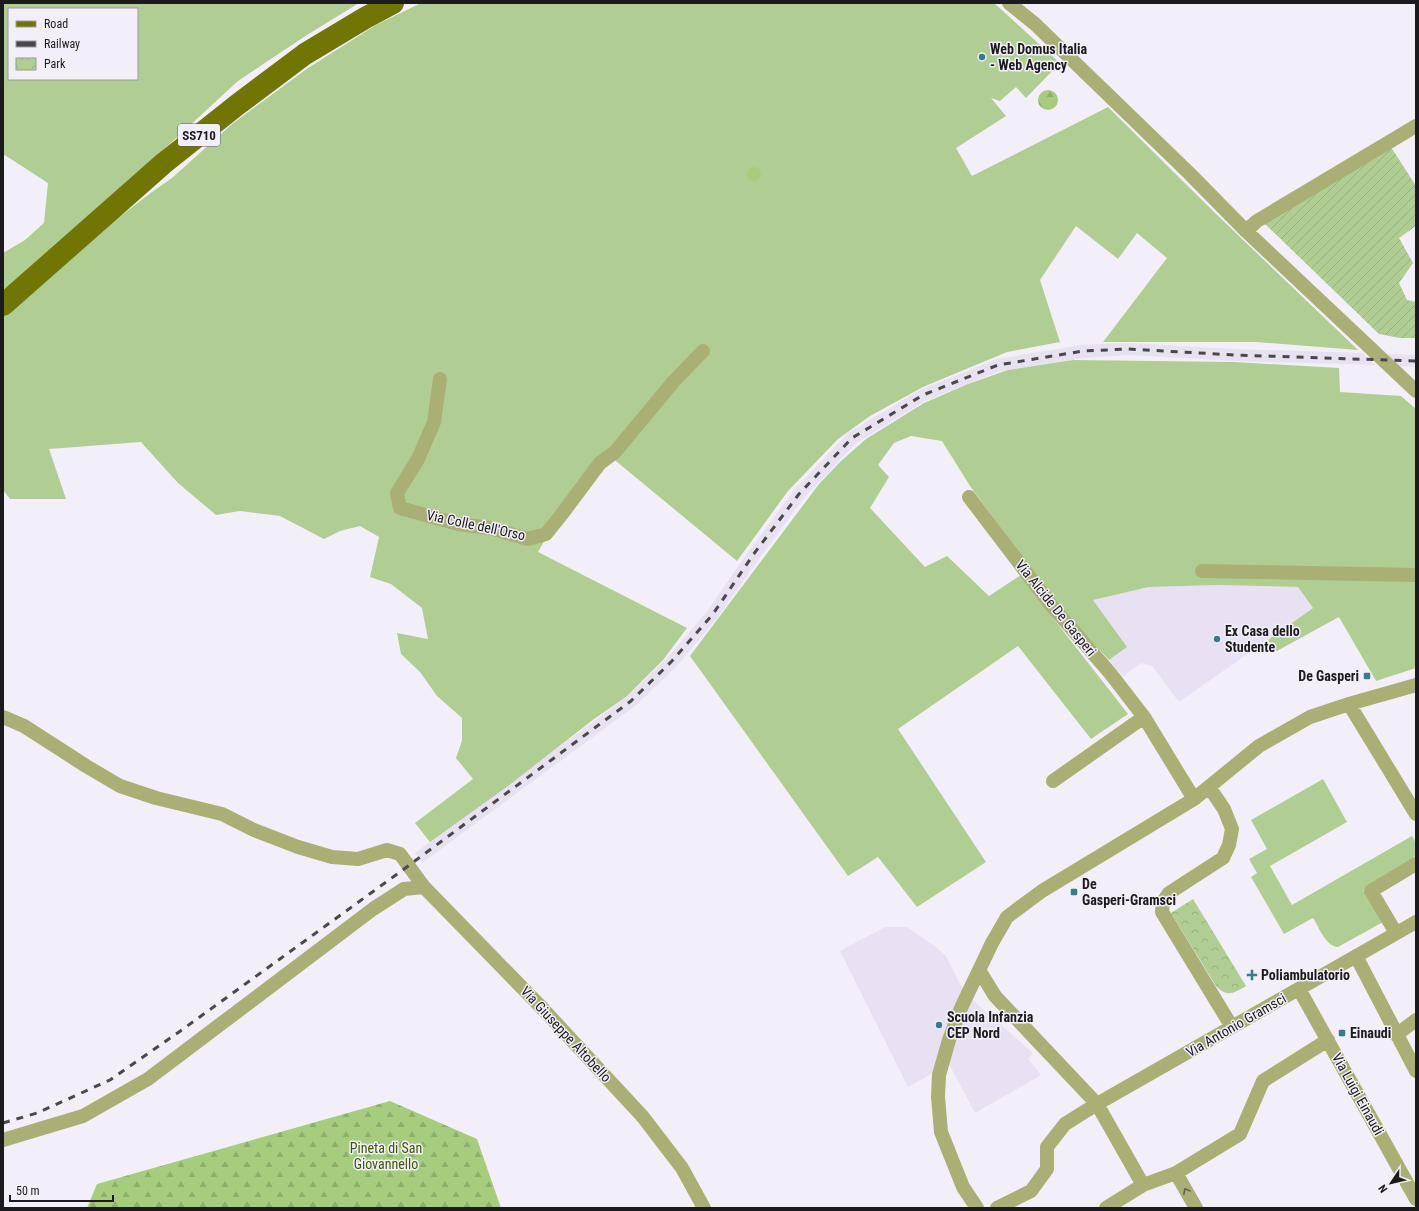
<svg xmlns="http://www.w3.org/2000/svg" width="1419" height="1211" font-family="'Roboto Condensed',sans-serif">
<defs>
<pattern id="forest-firs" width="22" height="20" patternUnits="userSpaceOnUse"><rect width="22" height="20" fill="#a5cd7d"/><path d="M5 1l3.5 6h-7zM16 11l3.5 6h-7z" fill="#8daf6c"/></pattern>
<pattern id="park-crowns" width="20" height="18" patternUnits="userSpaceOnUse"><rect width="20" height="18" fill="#b0ce94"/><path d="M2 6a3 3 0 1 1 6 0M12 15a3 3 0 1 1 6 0" fill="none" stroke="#97b07f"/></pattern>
<pattern id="garden-furrows" width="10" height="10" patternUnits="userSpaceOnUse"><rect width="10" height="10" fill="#b0ce94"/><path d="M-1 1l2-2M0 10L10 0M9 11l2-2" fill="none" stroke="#97b07f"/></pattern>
</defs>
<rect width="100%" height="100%" fill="#f3eff8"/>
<path fill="#e8e1f1" d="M1128,343L1235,349L1363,353L1375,365L1235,361L1128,355L1084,358L1000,371L925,401L856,443L804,498L759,559L718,617L677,666L635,706L422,863L415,853L627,697L668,657L708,610L748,552L794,490L848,433L920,390L997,359L1082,345Z
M1385,354L1416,355V367L1396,366Z
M1218,585L1299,587L1313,608L1179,702L1152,666L1141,663L1123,676L1109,660L1127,647L1093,600L1149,587Z
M885,927H907L937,948L946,956L960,984L976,1003L1033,1053L1028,1059L1041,1075L975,1113L949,1064L908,1087L840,951Z"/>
<path fill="#b0ce94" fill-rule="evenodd" d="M3,3H359L307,35L238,81L149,163L89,240L152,192L172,178L232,124L308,68L376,25L421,3H994L1060,63L1026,98L1016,87L1000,101L991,98L1006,116L956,148L972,176L1108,107L1214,212L1358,350L1256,342H1103L1167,258L1137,233L1118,259L1076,226L1040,280L1060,342L1007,352L923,387L870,416L838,439L788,491L737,561L605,452L582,476L538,552L687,628L663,660L626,697L594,719L512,783L430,842L415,823L473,779L456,758L462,741V718L437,696L420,672L401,654L397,633L428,639L422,608L391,584L370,577L379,537L360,526L340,531L324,539L280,516L240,511L216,515L178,483L141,442L49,449L66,499H10L3,490V253L25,240L44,223L48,183L3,154ZM9,9H137V79H9Z
M1073,360L1234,362L1339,368L1340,392L1401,396L1416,409V668L1376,681L1339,617L1275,652L1268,640L1313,608L1298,587L1218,585L1149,587L1093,600L1127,647L1109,660L1062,610L970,486L942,441L911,436L894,443L878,465L889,477L870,508L925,567L947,556L989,596L1021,575L1053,618L1128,714L1091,739L1018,646L898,729L986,862L917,907L878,857L848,876L690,656L819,484L840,462L866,439L924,403L968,384L1008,370Z
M1323,779L1347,822L1270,866L1292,905L1412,836C1418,844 1418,854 1411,861L1363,890L1383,922L1338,947C1326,947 1319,927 1313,918L1284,934L1251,877L1257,873L1249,859L1267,849L1251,820Z"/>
<path fill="url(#forest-firs)" d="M1038 100a10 10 0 1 1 20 0a10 10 0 1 1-20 0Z
M747 174a7 7 0 1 1 14 0a7 7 0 1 1-14 0Z
M390,1101L477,1139L501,1208H87L97,1184Z"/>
<path fill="url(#park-crowns)" d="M1193,899L1246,986C1234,993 1227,998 1216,986L1171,913Z"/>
<path fill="url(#garden-furrows)" d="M1391,147L1416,186V226L1399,238L1413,263L1399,283L1407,300L1416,302V338H1400L1379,334L1264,223Z"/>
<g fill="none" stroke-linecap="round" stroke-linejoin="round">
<path stroke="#aaaf75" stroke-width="14" d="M1009,3L1035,24L1189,173L1246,231L1416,391
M1246,231L1257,221L1416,126
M440,379L434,422L418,459L397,493L400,508L458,524L490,528L528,539L546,534L562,514L600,463L615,452L674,381L703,351
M969,497L1051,605L1110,673L1144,717L1194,799
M1202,571L1416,575
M1349,704L1416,814
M3,717L24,726L86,766L120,786L156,798L222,814L254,830L298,847L332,857L358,859L387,850L400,854L424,887L543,1009L643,1117L682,1168L704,1208
M1053,781L1144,717
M1209,787L1224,809L1232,829L1229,845L1223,858L1169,893L1163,902L1162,912L1232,1027
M1396,933L1371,891L1416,864
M1356,956L1416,1071
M979,970L995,996L1097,1104L1143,1185
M1299,989L1416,1199
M1396,1035L1416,1020
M3,1140L83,1116L148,1079L373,909L404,889L424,887
M1176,1173L1196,1208
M977,1208L963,1187L941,1132L938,1097L939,1075L949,1040L961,1008L992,943L1007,917L1042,891L1194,799L1259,746L1310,717L1349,704L1416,685
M997,1208L1031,1191L1047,1169V1147L1065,1124L1097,1104L1416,922
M1106,1208L1143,1185L1176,1173L1240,1134L1263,1081L1328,1040"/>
<path stroke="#717504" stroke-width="22" d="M3,305L164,163L237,105L305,54L365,18L393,3"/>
<path stroke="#4a484c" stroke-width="3" stroke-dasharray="7 7" stroke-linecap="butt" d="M3,1123L37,1113L110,1080L179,1032L400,872L631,701L672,661L713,614L753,555L799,494L852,438L923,395L998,365L1083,351L1128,349L1235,355L1416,361"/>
</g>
<defs><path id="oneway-chevron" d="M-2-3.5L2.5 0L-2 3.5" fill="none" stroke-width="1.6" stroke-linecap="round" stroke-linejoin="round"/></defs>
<use stroke="#626449" href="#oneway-chevron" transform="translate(1186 1191) rotate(-119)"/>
<g fill="#387b8b" stroke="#f3eff8" stroke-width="1.5">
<circle cx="982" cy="57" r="4"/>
<circle cx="1217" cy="639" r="4"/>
<rect x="1363" y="672" width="8" height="8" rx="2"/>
<rect x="1070" y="888" width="8" height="8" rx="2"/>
<path d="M1250 969h4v4h4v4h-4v4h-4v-4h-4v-4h4z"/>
<circle cx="939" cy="1025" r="4"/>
<rect x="1338" y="1029" width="8" height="8" rx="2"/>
</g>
<g text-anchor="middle" stroke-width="3" stroke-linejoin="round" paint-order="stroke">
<rect fill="#f3eff8" stroke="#5c5a5f" stroke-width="1" x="178" y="124" width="42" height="22" rx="3"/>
<g font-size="13" font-weight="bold" fill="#1b1a1d">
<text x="199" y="140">SS710</text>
</g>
<g font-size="14" font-weight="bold" fill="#1b1a1d" stroke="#f3eff8" text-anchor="start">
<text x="990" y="54">Web Domus Italia<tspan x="990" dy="16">- Web Agency</tspan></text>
<text x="1225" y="636">Ex Casa dello<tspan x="1225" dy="16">Studente</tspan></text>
<text x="1359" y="681" text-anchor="end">De Gasperi</text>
<text x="1082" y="889">De<tspan x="1082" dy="16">Gasperi-Gramsci</tspan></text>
<text x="1261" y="980">Poliambulatorio</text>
<text x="947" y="1022">Scuola Infanzia<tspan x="947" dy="16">CEP Nord</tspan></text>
<text x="1350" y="1038">Einaudi</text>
</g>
<g font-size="14" fill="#1b1a1d" stroke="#f3eff8">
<text transform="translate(476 525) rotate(12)" y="5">Via Colle dell'Orso</text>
<text transform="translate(1056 608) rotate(51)" y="5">Via Alcide De Gasperi</text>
<text transform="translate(1236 1025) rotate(-30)" y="5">Via Antonio Gramsci</text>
<text transform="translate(566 1034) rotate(47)" y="5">Via Giuseppe Altobello</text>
<text transform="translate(1358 1094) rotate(61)" y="5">Via Luigi Einaudi</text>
</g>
<g font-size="14" fill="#375900" stroke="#f3eff8">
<text x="386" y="1153">Pineta di San<tspan x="386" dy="16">Giovannello</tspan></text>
</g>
</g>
<rect width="1419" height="1211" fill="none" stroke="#1b1a1d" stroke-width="8"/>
<rect x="8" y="8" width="130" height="72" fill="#f3eff8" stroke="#9d9aa0"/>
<rect x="16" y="21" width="20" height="6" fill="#717504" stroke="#9d9aa0"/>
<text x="44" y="28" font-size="12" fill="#1b1a1d">Road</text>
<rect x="16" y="41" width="20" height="6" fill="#4a484c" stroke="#9d9aa0"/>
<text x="44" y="48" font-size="12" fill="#1b1a1d">Railway</text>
<rect x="16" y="58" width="20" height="12" fill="url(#park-crowns)" stroke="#9d9aa0"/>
<text x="44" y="68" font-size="12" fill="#1b1a1d">Park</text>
<g transform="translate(1391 1183) rotate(235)" stroke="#f3eff8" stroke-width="3" paint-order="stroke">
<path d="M0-3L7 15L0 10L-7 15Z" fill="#1b1a1d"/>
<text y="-6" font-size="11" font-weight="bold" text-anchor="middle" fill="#1b1a1d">N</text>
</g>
<path d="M10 1195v6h103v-6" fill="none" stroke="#1b1a1d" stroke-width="2"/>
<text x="16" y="1195" font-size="12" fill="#1b1a1d" stroke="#f3eff8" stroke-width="3" paint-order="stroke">50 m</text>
</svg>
